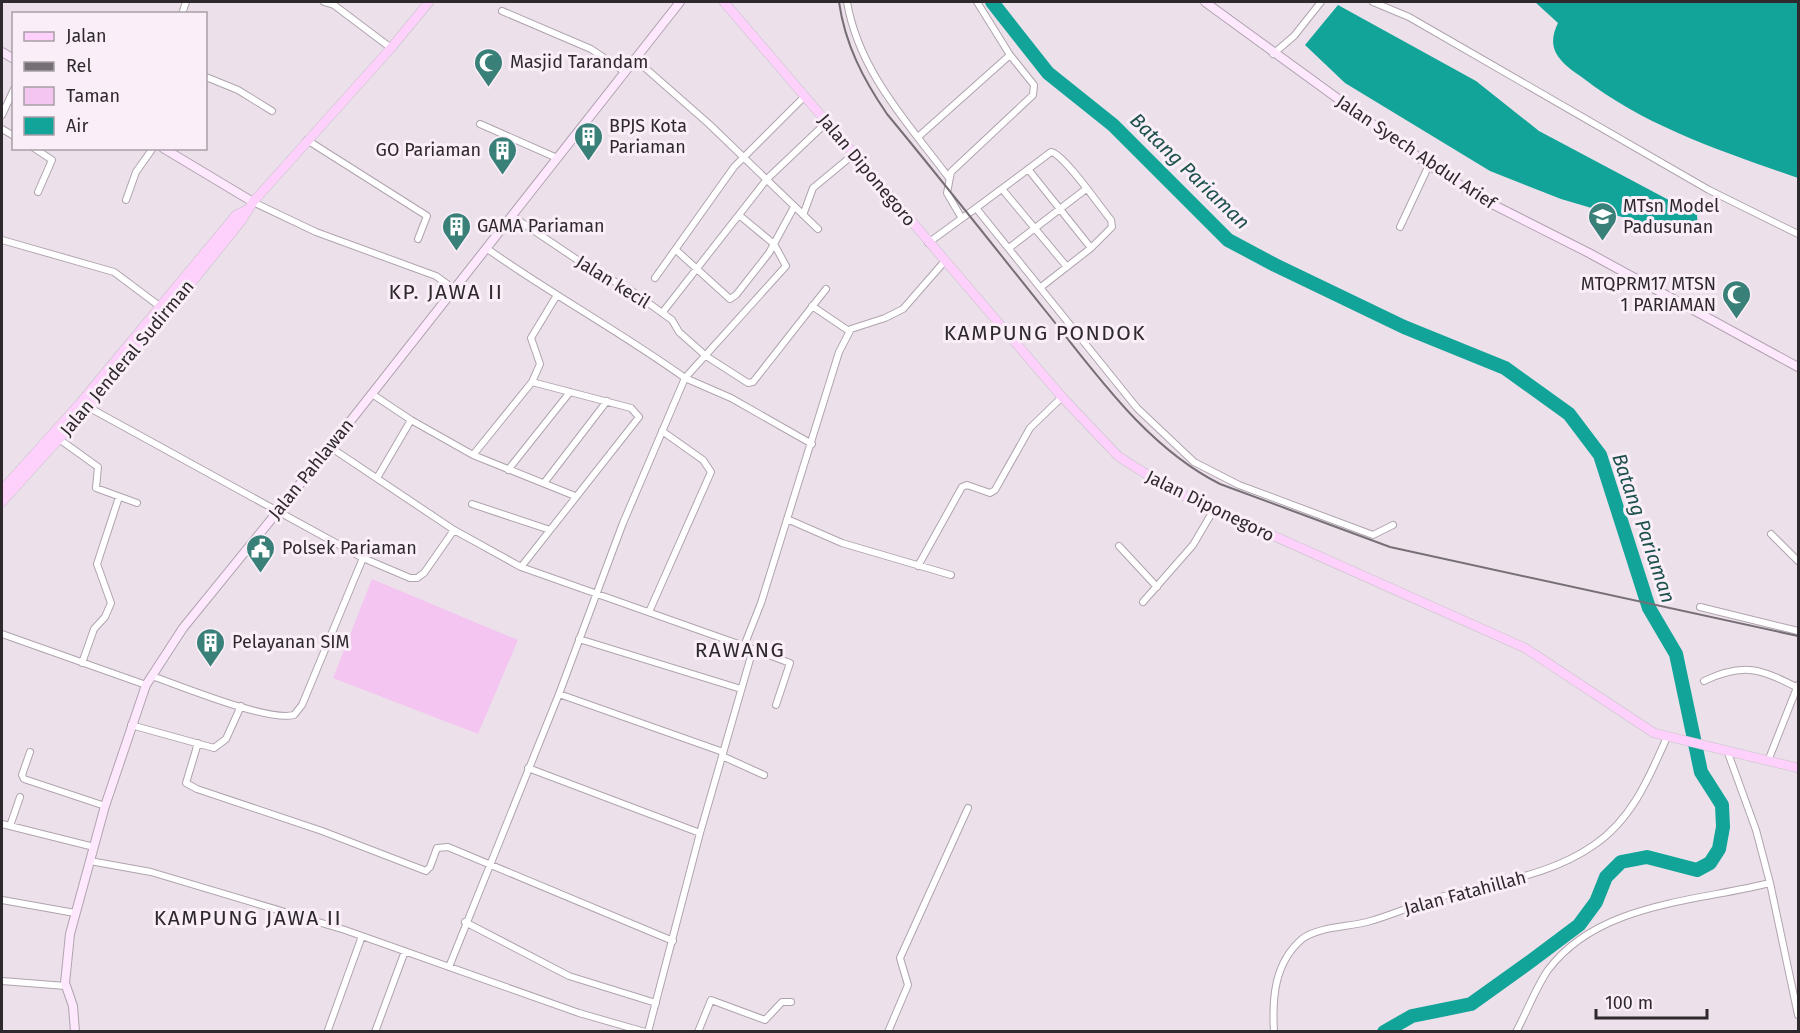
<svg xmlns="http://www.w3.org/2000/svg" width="1800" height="1033" font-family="'Fira Sans',sans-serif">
<rect width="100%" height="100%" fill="#ece1eb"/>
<path fill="#f3c5f0" d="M372,579L518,640L478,734L333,678Z"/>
<path fill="#12a498" d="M1535,2H1798V178C1724,152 1646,127 1583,78C1573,71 1562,64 1556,53C1551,43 1553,33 1558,23Z
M1338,5L1476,81L1539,131L1697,215L1698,228L1687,231L1639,222L1561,199L1490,171L1345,83L1305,45Z"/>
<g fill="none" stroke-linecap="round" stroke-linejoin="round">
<path stroke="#12a498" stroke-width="14" d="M992,2L1048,73L1113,125L1228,240L1275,265L1404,327L1505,368L1569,414L1600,455L1649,608L1676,654L1701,772L1722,805L1723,827L1719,849L1710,863L1697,870L1647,857L1621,862L1606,877L1596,902L1579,925L1531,961L1471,1004L1412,1016L1384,1032"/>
<defs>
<path id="street" d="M324,2L334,5L391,48
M847,2C859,72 908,123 949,178
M977,2L1010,55
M1373,2L1409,17L1709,190L1798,234
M502,11L591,49L625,72
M182,14L186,2
M1273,54L1294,36L1321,2
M635,59L709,124L818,229
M206,77L238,90L272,111
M2,115L14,89
M480,124L557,158
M2,129L14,136
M918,137L1010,55L1034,85L1033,95L951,172L947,193L961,217
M307,140L427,216L418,239
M34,148L52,160L38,192
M1028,169L1091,248
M1002,189L1067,267
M126,200L136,172L153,148
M253,202L316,232L436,276L454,289
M976,208L1051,152C1064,154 1100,207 1111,220L1112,227L1091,248L1041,287
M739,215L774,244L786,266L685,378L731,398L812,444
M803,215L813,188L854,154
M512,216L594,271L629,289L672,320L679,332L706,356L748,383L753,382L826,289
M1400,227L1429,165
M2,240L114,272L162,308
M928,243L976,208L1137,408L1194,462L1239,485L1373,535L1393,525
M1009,248L1086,189
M676,250L730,299L736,295L769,253L794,207
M655,278L734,167L805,96
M812,306L849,331
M662,313L767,179L827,122
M532,382L540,364L531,338L557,295
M372,394L411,420
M88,407L363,558L410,578H417L424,573L454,530
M59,439L98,467L96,488L137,503
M330,447L454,530L521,567L744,646
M508,470L570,392
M377,478L411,420L473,455
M544,483L607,401
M472,504L550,530
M787,519L842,543L951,575
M1771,534L1798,561
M1119,546L1157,587
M918,566L962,487L967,485L990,493L995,490L1030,428L1062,397
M521,567L639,417L631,408L532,382L473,455L575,496
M1143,602L1193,545L1213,511
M1700,607L1798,631
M649,612L711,472L703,460L662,431
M2,634L146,685
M579,639L741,689
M753,649L790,663L776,705
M82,663L94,629L105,617L111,603L97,564L119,497
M152,676C181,686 268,722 294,715L302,705L363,558
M1704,681C1744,662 1761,669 1798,688
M559,694L723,752
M131,725L214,748L226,739L241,706
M198,743L186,783L197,789L322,831L426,871L430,867L437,848L448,847L673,941
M30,752L22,775L24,779L105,806
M722,756L764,775
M1768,761L1798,685
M528,768L700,833
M2,824L94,847
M10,826L20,797
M90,861L151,872L345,930L579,1013L645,1032
M1770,883L1798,1015
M2,900L75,913
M465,922L569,976L656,1003
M449,967L559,694L623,523L685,378C621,332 551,294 486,248
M2,981L66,986
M328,1030L362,936
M375,1032L405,951
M648,1032L700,833L753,649L744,646L761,603L839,352L851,329L885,318L903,309L944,262
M698,1032L711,1000L765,1020L782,1002H791
M888,1032L908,985L900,958L968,808
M1274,1032C1272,999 1274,963 1302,939C1317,927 1348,927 1367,922C1393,915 1418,903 1444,896C1496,881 1548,877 1594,845C1632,819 1649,778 1667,737
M1516,1032C1527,1012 1535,989 1548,970C1598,903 1694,902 1770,883L1756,830L1728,753"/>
<path id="secondary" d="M1205,2L1429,165L1484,200L1589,253L1798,367
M2,52L14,59
M163,148L253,202
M75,1032L73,1006L65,983L70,934L105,806L146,685L183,628L330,447L680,2"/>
<path id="primary" d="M724,2L1062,397L1118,456L1171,490L1525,648L1654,733L1798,768
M2,490L81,402L236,215L246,210
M2,502L88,407L168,312L242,220L253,202L391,48L429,2"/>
</defs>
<use href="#street" stroke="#afa4ae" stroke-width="8"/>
<use href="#secondary" stroke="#afa4ae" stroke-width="10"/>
<use href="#primary" stroke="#c4c3c4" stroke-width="10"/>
<use href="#street" stroke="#fff" stroke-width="6"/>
<use href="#secondary" stroke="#fee8fd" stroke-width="8"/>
<use href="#primary" stroke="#fdd1fb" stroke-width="9"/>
<path stroke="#766f75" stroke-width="2" d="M839,2C845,44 863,79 887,114C940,178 992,244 1044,309C1095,372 1145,446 1220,484L1390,547L1798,636"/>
</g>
<defs>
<symbol id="mosque-pin" viewBox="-11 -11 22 30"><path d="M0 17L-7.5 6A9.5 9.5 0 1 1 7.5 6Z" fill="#398079" stroke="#faeef9"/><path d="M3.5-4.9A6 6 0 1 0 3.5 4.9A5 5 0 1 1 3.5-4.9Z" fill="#fff"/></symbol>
<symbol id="building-pin" viewBox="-11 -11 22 30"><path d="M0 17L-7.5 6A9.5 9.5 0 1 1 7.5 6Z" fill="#398079" stroke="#faeef9"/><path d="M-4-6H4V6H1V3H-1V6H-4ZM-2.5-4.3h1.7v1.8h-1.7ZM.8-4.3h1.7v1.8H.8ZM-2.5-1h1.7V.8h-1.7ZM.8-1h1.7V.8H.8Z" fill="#fff"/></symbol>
<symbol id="school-pin" viewBox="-11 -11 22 30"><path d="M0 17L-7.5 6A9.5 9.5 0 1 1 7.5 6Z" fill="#398079" stroke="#faeef9"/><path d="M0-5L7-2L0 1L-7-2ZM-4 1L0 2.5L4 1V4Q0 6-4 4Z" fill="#fff"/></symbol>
<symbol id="civic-pin" viewBox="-11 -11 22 30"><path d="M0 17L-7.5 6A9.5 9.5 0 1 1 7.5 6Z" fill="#398079" stroke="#faeef9"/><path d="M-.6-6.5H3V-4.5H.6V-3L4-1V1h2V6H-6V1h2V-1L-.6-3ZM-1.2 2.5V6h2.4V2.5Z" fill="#fff"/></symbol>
</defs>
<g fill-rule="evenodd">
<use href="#mosque-pin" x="472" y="46" width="33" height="45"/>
<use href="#building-pin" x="572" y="120" width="33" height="45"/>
<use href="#building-pin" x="486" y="134" width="33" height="45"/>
<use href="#school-pin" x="1586" y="200" width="33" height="45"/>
<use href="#building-pin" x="440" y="210" width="33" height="45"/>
<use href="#mosque-pin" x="1720" y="278" width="33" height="45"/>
<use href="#civic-pin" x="244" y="532" width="33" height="45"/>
<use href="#building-pin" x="194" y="626" width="33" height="45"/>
</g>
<g text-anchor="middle" stroke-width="6" stroke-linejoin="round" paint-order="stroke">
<g font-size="18" fill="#2e292d" stroke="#faeef9" text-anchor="start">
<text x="510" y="68">Masjid Tarandam</text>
<text x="609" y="132">BPJS Kota<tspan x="609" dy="21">Pariaman</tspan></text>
<text x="481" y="156" text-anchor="end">GO Pariaman</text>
<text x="1623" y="212">MTsn Model<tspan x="1623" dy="21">Padusunan</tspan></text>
<text x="477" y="232">GAMA Pariaman</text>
<text x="1716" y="290" text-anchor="end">MTQPRM17 MTSN<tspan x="1716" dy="21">1 PARIAMAN</tspan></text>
<text x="282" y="554">Polsek Pariaman</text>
<text x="232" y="648">Pelayanan SIM</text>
</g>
<g font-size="18" fill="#2e292d" stroke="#faeef9">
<text transform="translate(1416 152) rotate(34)" y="6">Jalan Syech Abdul Arief</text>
<text transform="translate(867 170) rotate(50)" y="6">Jalan Diponegoro</text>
<text transform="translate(613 282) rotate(32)" y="6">Jalan kecil</text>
<text transform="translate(127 358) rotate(-50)" y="6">Jalan Jenderal Sudirman</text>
<text transform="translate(311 469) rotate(-51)" y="6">Jalan Pahlawan</text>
<text transform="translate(1210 506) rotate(26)" y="6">Jalan Diponegoro</text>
<text transform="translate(1465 893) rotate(-15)" y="6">Jalan Fatahillah</text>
</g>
<g font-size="20" font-style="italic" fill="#1c514c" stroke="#faeef9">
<text transform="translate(1190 171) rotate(44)" y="7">Batang Pariaman</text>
<text transform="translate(1644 528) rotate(71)" y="7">Batang Pariaman</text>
</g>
<g font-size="21" letter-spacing="1.5" fill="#2e292d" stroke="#faeef9">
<text x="446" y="299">KP. JAWA II</text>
<text x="1045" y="340">KAMPUNG PONDOK</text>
<text x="740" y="657">RAWANG</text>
<text x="248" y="925">KAMPUNG JAWA II</text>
</g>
</g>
<rect width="1800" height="1033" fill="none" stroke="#2e292d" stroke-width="6"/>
<rect x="12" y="12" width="195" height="138" fill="#faeef9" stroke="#a89fa7" stroke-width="1.5"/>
<rect x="24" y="32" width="30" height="9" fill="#fdd1fb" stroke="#a89fa7" stroke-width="1.5"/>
<text x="66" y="42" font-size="18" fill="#2e292d">Jalan</text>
<rect x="24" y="62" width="30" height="9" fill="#766f75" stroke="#a89fa7" stroke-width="1.5"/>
<text x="66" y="72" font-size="18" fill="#2e292d">Rel</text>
<rect x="24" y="87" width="30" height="18" fill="#f3c5f0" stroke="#a89fa7" stroke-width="1.5"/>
<text x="66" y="102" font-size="18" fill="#2e292d">Taman</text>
<rect x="24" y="117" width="30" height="18" fill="#12a498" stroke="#a89fa7" stroke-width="1.5"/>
<text x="66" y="132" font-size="18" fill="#2e292d">Air</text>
<path d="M1596 1009v9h111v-9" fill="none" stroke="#2e292d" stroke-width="3"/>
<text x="1605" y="1009" font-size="18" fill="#2e292d" stroke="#faeef9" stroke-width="4.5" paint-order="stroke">100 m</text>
</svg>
